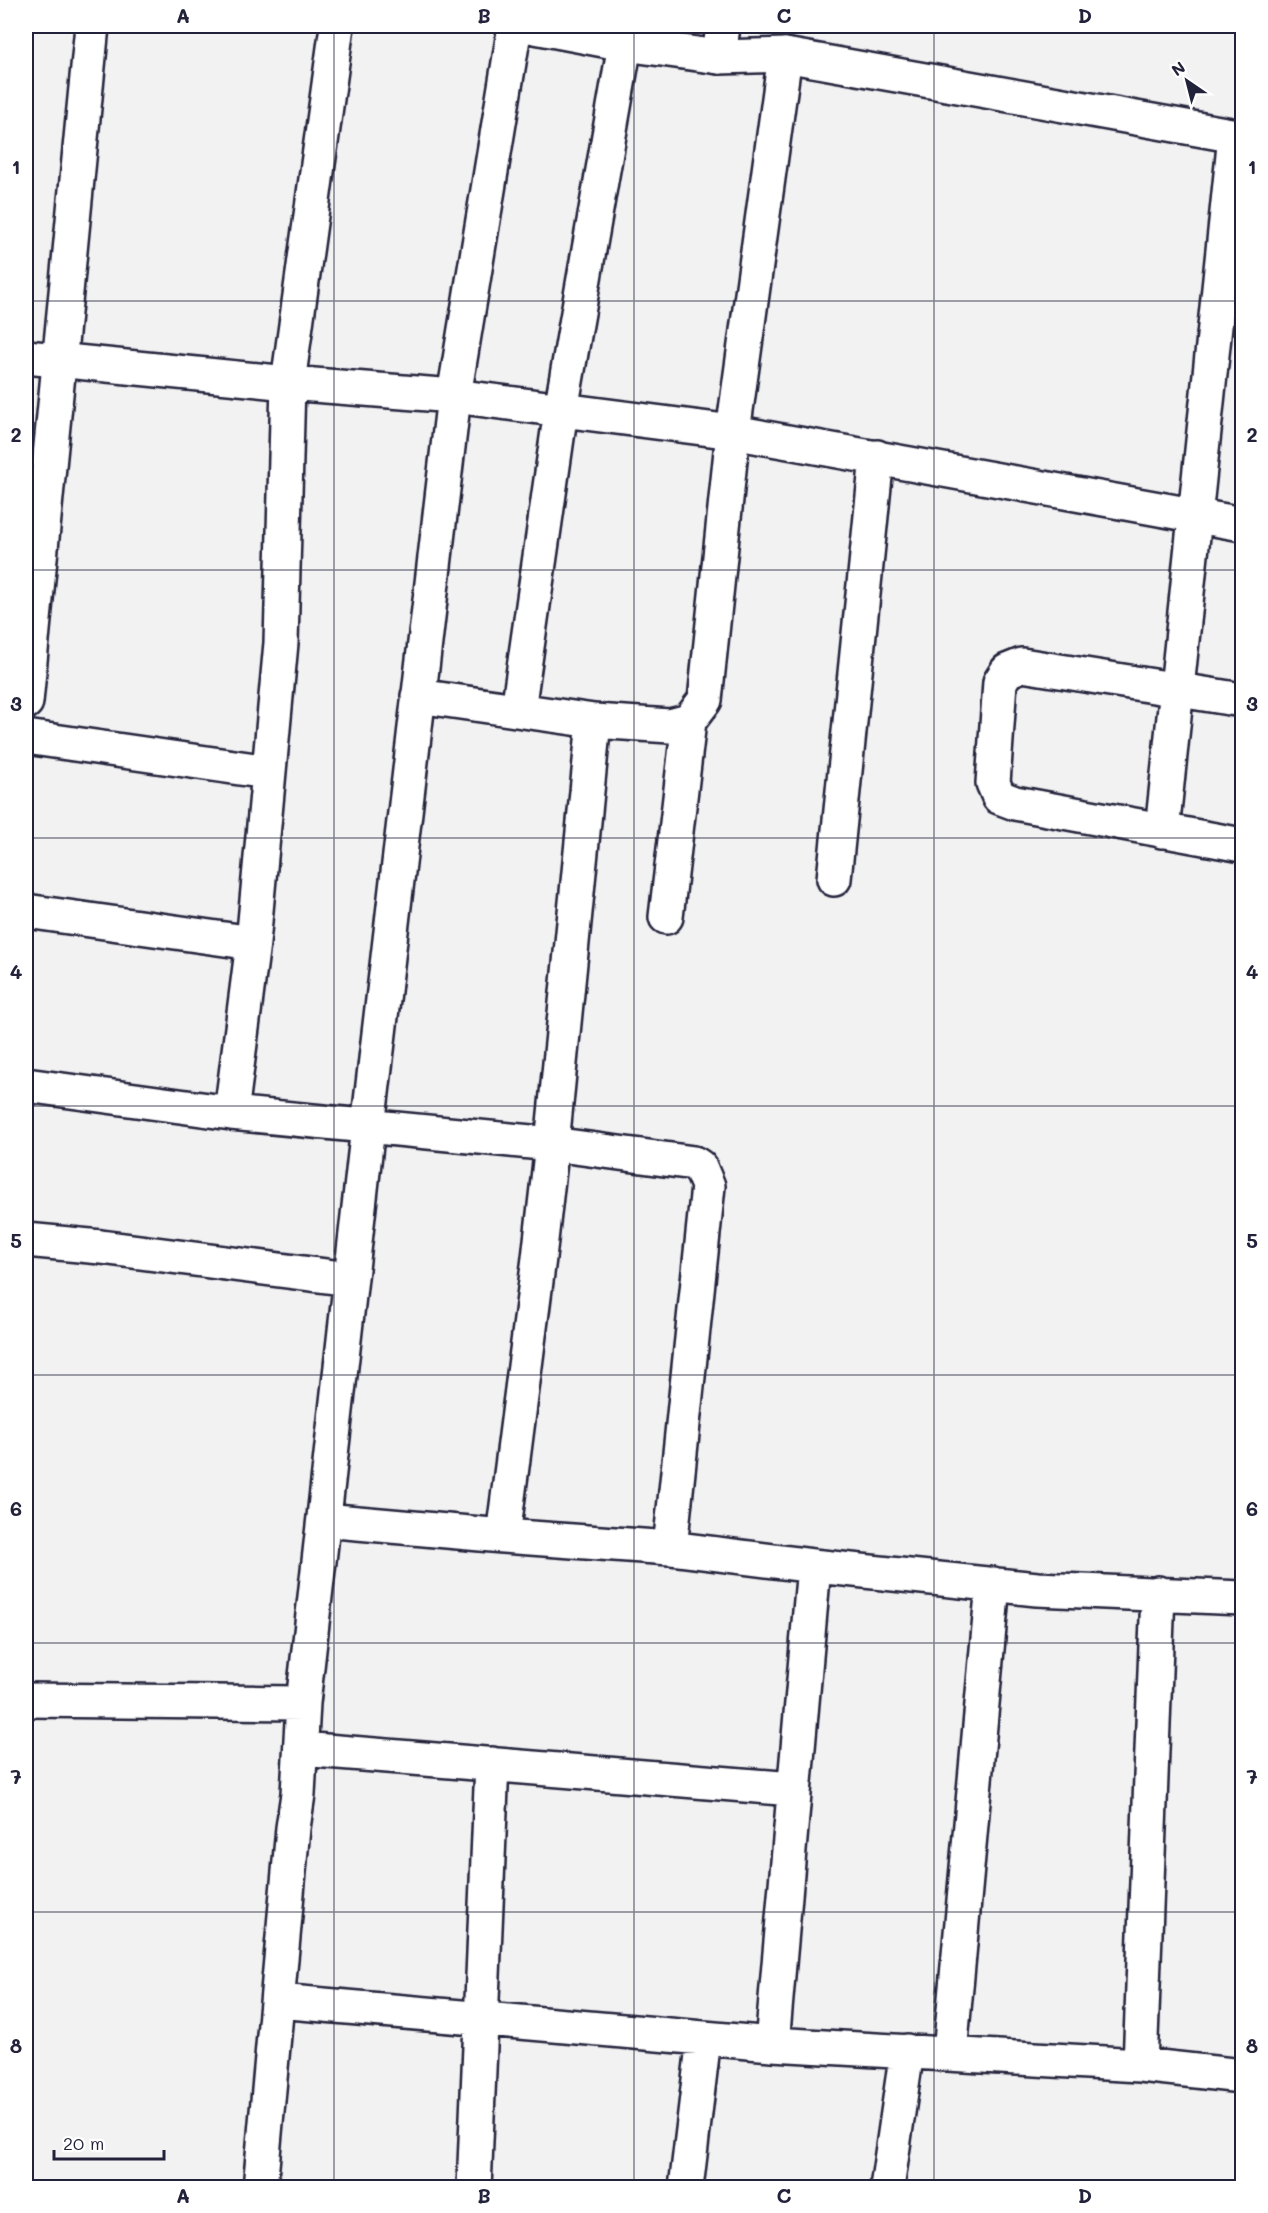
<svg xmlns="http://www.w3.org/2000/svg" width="1268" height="2213" font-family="Mali,sans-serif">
<rect width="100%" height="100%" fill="#f2f2f3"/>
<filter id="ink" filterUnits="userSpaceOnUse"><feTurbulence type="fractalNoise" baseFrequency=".0167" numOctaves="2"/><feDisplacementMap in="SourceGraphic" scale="12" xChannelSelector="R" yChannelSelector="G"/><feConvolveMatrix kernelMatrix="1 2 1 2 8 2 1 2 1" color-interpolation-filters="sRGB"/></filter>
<g filter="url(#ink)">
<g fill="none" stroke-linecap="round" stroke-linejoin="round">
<defs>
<path id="minor" d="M719,57L723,26
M26,357L288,383L454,396L733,432L1242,524
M418,696L594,721L670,726L689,721L705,700L733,432L785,55
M1242,700L1022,665L1007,671L1000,682L993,783L999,797L1015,803L1242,845
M26,702L92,26
M518,710L561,410L625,44
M26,737L268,772
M1162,831L1235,136
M834,879L877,457
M26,911L253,943
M666,917L689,721
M26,1085L231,1113L552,1144L694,1163L700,1167L708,1186L670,1548
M231,1113L253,943L281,643L288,383L337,26
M26,1240L101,1247L350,1279
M324,1520L503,1536L670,1548L814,1566L1037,1589L1242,1598
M503,1536L539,1258L552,1144L594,721
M26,1700L303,1703
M301,1749L793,1789
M278,2001L772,2044L1140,2065L1242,2076
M772,2044L814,1566
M950,2053L993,1584
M1140,2065L1158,1593
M260,2188L293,1828L298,1794L303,1703L368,1127L454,396L515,26
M474,2188L492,1764
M686,2188L704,2038
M887,2188L907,2051"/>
<path id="trunk" d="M530,26L625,44L719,57L785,55L1242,137"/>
</defs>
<use href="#minor" stroke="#22223b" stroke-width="38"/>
<use href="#trunk" stroke="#22223b" stroke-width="38"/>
<use href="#minor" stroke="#fff" stroke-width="33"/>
<use href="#trunk" stroke="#fff" stroke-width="33"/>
</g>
</g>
<path fill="none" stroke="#22223b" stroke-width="1.5" stroke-opacity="0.55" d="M334,26V2188M634,26V2188M934,26V2188M26,301H1242M26,570H1242M26,838H1242M26,1106H1242M26,1375H1242M26,1643H1242M26,1912H1242"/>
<rect width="1268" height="2213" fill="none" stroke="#fff" stroke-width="66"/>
<g transform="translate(1187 81) rotate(325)" stroke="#ffffff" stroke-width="4.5" paint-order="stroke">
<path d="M0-4.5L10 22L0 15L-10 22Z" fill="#22223b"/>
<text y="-9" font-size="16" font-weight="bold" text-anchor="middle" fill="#22223b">N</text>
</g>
<path d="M54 2150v9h110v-9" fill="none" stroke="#22223b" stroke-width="3"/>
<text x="63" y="2150" font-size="18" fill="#22223b" stroke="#ffffff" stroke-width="4.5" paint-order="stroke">20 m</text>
<rect x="33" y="33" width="1202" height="2147" fill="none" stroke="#22223b" stroke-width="2"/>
<g font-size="20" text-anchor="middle" font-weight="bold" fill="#22223b">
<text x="183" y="23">A</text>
<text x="484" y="23">B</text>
<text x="784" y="23">C</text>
<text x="1085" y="23">D</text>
<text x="16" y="174">1</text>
<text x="1252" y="174">1</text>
<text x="16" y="442">2</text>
<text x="1252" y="442">2</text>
<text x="16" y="711">3</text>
<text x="1252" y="711">3</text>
<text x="16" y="979">4</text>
<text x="1252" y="979">4</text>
<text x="16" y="1248">5</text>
<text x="1252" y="1248">5</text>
<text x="16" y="1516">6</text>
<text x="1252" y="1516">6</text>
<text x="16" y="1784">7</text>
<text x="1252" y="1784">7</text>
<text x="16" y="2053">8</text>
<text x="1252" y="2053">8</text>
<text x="183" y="2203">A</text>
<text x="484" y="2203">B</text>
<text x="784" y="2203">C</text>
<text x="1085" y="2203">D</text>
</g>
</svg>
